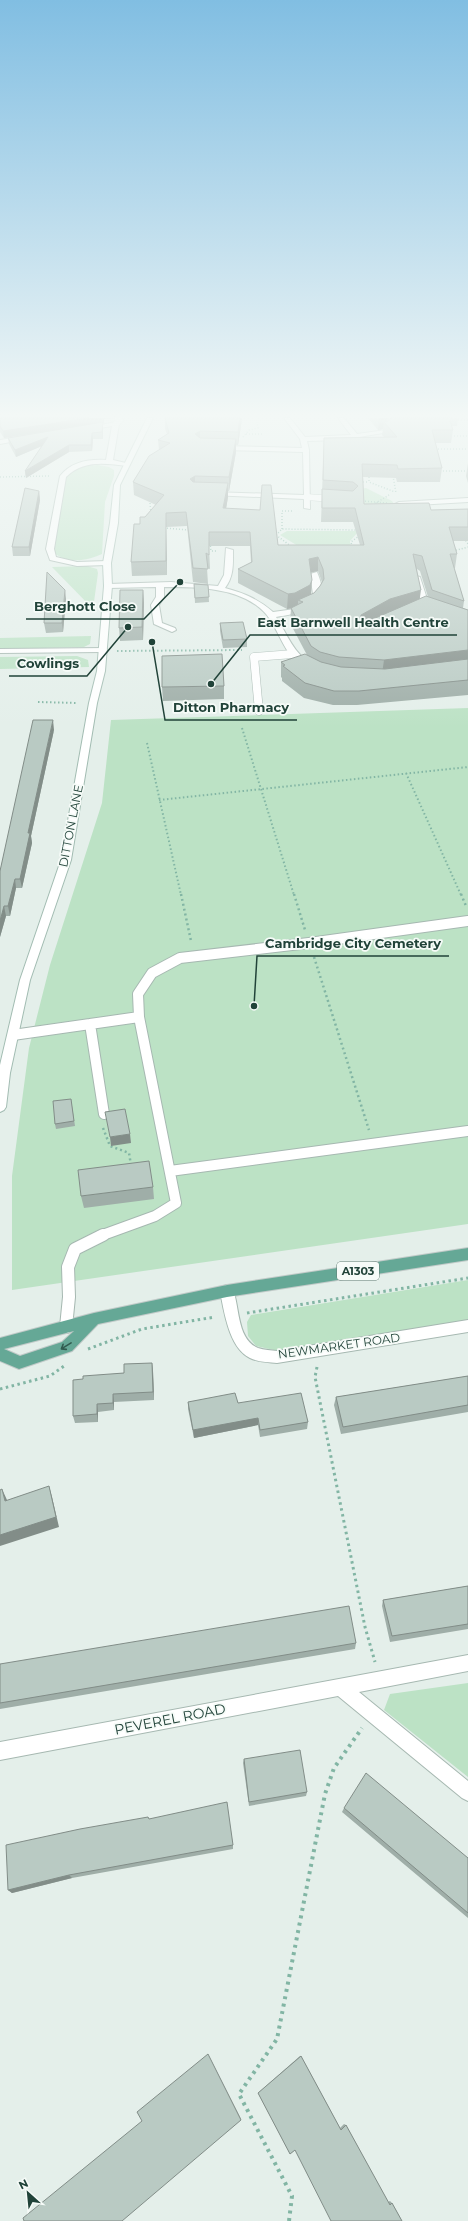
<svg xmlns="http://www.w3.org/2000/svg" width="468" height="2221" font-family="Montserrat,sans-serif">
<rect width="100%" height="100%" fill="#e4efea"/>
<path fill="#bce2c5" d="M98,465L109,467L114,470V476L105,502L102,554C87,561 68,564 54,553L65,474L84,466Z
M366,488L392,501L397,508L364,517L349,491Z
M287,531H359L350,541V555L298,546L280,535Z
M87,566L97,569L98,573L93,609L52,567Z
M91,636L90,644L84,647L0,649V638Z
M77,656L88,660L89,667L0,669V657Z
M468,708V1224L12,1290V1176L29,1048L50,965L102,803L111,720Z
M468,1280V1320L278,1351L256,1346L248,1336L247,1322L251,1315Z
M468,1683V1777L384,1710L390,1694Z"/>
<g fill="none" stroke-linecap="round" stroke-linejoin="round">
<defs>
<path id="lane-far3" d="M116,424L120,420L118,418
M306,497L334,499"/>
<path id="lane-far2" d="M259,711L254,657L293,654"/>
<path id="lane-far1" d="M13,1035L90,1024
M104,1114L90,1024L139,1017
M170,1171L468,1131
M100,1236L155,1216L176,1203L139,1017L138,994L152,973L180,958L309,943L468,921"/>
<path id="lane" d="M66,1327L69,1297L68,1267L75,1249L103,1235"/>
<path id="street" d="M284,418H290L305,437L351,435L338,418H344L357,434L386,430L389,432L341,440L307,441L309,450L310,509L304,508V499L210,495V493L212,492L304,495L303,452L221,450L218,448L221,446L302,448L300,439Z
M116,422L119,424L113,460L130,464L127,466C105,463 83,460 66,477L54,549L56,557L77,562L107,561L111,563L107,565L77,566L50,560L46,549L60,476C71,462 88,459 106,460L112,426L88,430L85,428Z
M24,436L27,438L26,439L0,444V440Z
M468,498V502L399,506L395,504L399,502Z
M226,548L233,550C233,564 234,576 225,588C244,593 258,599 273,612L295,609L311,600L313,594L310,574L317,572C333,607 303,613 276,617C288,635 293,654 313,664V668C291,673 279,630 269,618C266,613 260,608 256,605C231,587 193,587 164,587V597L159,605L162,623L175,628L176,630L172,632L154,624L151,605L156,597V587L108,588L104,586L108,584L171,582L218,586L224,575Z
M413,575L420,577L429,605L434,607V611H428L421,606Z
M106,648L107,650L103,652L0,653V649Z
M227,1285L232,1287C240,1305 236,1339 258,1348C264,1350 271,1350 277,1351L468,1320V1332L277,1363C268,1362 258,1362 250,1358C229,1348 224,1311 220,1291L222,1287Z
M468,1655V1671L359,1692L468,1781V1801L462,1798L338,1696L0,1760V1742Z"/>
<path id="secondary" d="M147,418H153L120,485L118,523L111,563L112,586L105,671L97,703L71,860L30,980L10,1073L6,1107L4,1110L0,1112V1065L20,980L61,860L89,703L97,671L104,586L103,563L110,523L114,485Z"/>
<path id="primary" d="M468,1248V1260L227,1297L98,1324L72,1351L19,1369L0,1361V1338L94,1313L227,1285ZM74,1331L62,1342L20,1356L4,1349Z"/>
</defs>
<use href="#lane-far3" stroke="#a6b8b1" stroke-width="7"/>
<use href="#lane-far2" stroke="#a6b8b1" stroke-width="9"/>
<use href="#lane-far1" stroke="#a6b8b1" stroke-width="12"/>
<use href="#lane" stroke="#a6b8b1" stroke-width="14"/>
<use href="#street" stroke="#a6b8b1" stroke-width="2"/>
<use href="#secondary" stroke="#a2bcb2" stroke-width="2"/>
<use href="#primary" stroke="#c1cac8" stroke-width="2"/>
<path stroke="#82b5a4" stroke-width="1.5" stroke-dasharray="1 2" stroke-linecap="butt" d="M455,420H468
M246,434H262
M451,436H468
M243,437L249,430L258,428L257,422
M435,449H468
M440,471H468
M369,474V482L395,492
M393,476L396,493
M0,477L49,476
M360,482H369
M362,501L387,503
M150,503L151,514
M378,506L376,503L389,495
M164,528L189,530
M282,529V511H294
M276,535L282,529L357,530
M276,535L292,547
M464,538L468,544
M210,543L211,551H216
M352,547L351,542L359,536
M453,551L468,547"/>
<path stroke="#82b5a4" stroke-width="2" stroke-dasharray="1.5 2.5" stroke-linecap="butt" d="M117,651L242,650
M38,702L78,703
M242,728L294,895
M147,743L181,895
M406,773L461,895
M159,800L468,767"/>
<path stroke="#82b5a4" stroke-width="2.5" stroke-dasharray="2 3" stroke-linecap="butt" d="M181,894L191,941
M294,894L305,930
M461,894L466,906
M314,957L369,1130
M103,1128L110,1146L129,1153L131,1165"/>
<path stroke="#82b5a4" stroke-width="3" stroke-dasharray="2.5 3.5" stroke-linecap="butt" d="M247,1313L468,1278
M88,1349L142,1329L215,1317
M317,1367L315,1377L365,1627L375,1662
M0,1389L50,1376L64,1366"/>
<path stroke="#82b5a4" stroke-width="4" stroke-dasharray="3 4.5" stroke-linecap="butt" d="M289,2221L292,2196L239,2094L277,2039L325,1794L334,1768L362,1728"/>
<use href="#lane-far3" stroke="#fff" stroke-width="6"/>
<use href="#lane-far2" stroke="#fff" stroke-width="8"/>
<use href="#lane-far1" stroke="#fff" stroke-width="10"/>
<use href="#lane" stroke="#fff" stroke-width="12"/>
<use href="#street" fill="#fff" fill-rule="evenodd"/>
<use href="#secondary" fill="#fff" fill-rule="evenodd"/>
<use href="#primary" fill="#65a896" fill-rule="evenodd"/>
</g>
<path fill="#9faea8" fill-rule="evenodd" d="M0,418H114L104,419V422L103,423V439H93L92,451L69,452L26,478L25,471L42,446L16,457L9,444L8,438L65,428L4,438L0,432Z
M165,418H242L238,445H236V452L229,491H228V497L226,508L278,545H360L353,522H321L324,438L384,437L382,435L383,429L378,430L368,418H458L457,426H452L453,430L451,443H435L442,468L440,482H397L396,478L363,477L364,504L431,510L468,509V541H453L457,554L455,568H454L464,601L463,608L468,610V608V695L357,705H333L304,698L282,681V678L281,677V662L307,655L290,623L291,608L287,609L238,583V569L251,562L250,546H209L210,569L207,568L208,584L193,582L187,526L166,527L167,575L132,576L131,562L140,524L145,517L156,505L134,495L133,482L159,450L158,440L167,434L165,429ZM417,569L420,571L428,597L420,599ZM318,571L322,582L320,586L314,593L311,594V572Z
M468,463V483L466,476Z
M39,491L40,500L30,556H13L12,547Z
M194,584L208,585L209,602L195,603Z
M143,590L144,603L143,640L120,641L119,628Z
M66,599L63,632L46,633L44,623Z
M220,623L247,639V647L223,648L220,631Z
M224,686V699L163,701L162,687Z
M54,730L31,836L32,843L22,888H16L10,916H6L0,937V871Z
M71,1099L75,1126L56,1129L55,1124Z
M153,1187L154,1199L84,1208L81,1196Z
M152,1363L153,1371L154,1400L114,1402V1410L98,1412V1422L75,1423L73,1416L83,1379L124,1373Z
M468,1376V1412L341,1434L334,1405L336,1397Z
M188,1402L238,1403L308,1422L307,1429L260,1437L258,1425L194,1438L188,1409Z
M468,1586V1629L390,1642L382,1606L383,1600Z
M356,1643L355,1649L0,1709V1664Z
M244,1759L307,1792L306,1796L249,1806L243,1763Z
M344,1808L468,1858V1918L342,1812Z
M148,1817L149,1819L233,1845V1849L72,1878L12,1893L8,1890Z
M300,2056H301L340,2128L344,2124L346,2125L388,2202L390,2201L392,2203L402,2221L295,2150L290,2154L258,2093Z"/>
<path fill="#828d88" d="M89,418H114L104,419V422L103,423V439L102,432L103,423L4,438L3,431Z
M240,418H242V419L238,445V432Z
M379,418H387L386,425L384,422L383,429L378,430Z
M200,431V444L195,434Z
M92,433L93,439L92,451L91,445Z
M48,437L49,443L16,457L15,450Z
M236,439V452L229,491V477Z
M69,445V452L26,478L25,471Z
M195,476V490L190,479Z
M228,483V497L224,522L223,508Z
M39,491L40,500L30,556L29,547Z
M166,513V527L167,575L166,561Z
M318,557V571L309,573V559Z
M312,580L311,594L303,602L298,600V606L295,608L287,609L288,594Z
M65,590L66,599L63,632L62,623Z
M143,590L144,603L143,640L142,627Z
M421,590L419,604L359,630L361,615L390,599Z
M468,650V665L382,674L384,660Z
M53,720L54,730L31,836L32,843L22,888L20,879L28,833Z
M15,879L16,888L10,916L8,906Z
M4,906L6,916L0,937V921Z
M130,1134L131,1143L111,1146L110,1137Z
M152,1363L153,1371L154,1400L153,1392Z
M113,1394L114,1402V1410L113,1403Z
M97,1404L98,1412V1422L97,1414Z
M258,1418V1425L194,1438L193,1430Z
M49,1486L52,1497L59,1527L0,1546V1535Z
M2,1489L7,1500L5,1501Z
M69,1875L72,1878L12,1893L8,1890Z
M208,2054L241,2119V2120Z"/>
<path fill="#b9cac3" stroke="#828d88" d="M0,418H89L3,431L0,426Z
M165,418H240L238,432L200,431L195,434L200,438L236,439L229,477L195,476L190,479L193,482L228,483L223,508L260,510L262,485H271L278,545H364L355,508H322V489L353,491L358,486L353,482L323,480L324,438L397,437L384,422L390,420L391,418H452L453,421H450L453,430H432L442,468L398,469L397,465L362,464L364,504L429,503L431,510L468,509V527H449L457,554H450L464,601L432,590L422,556L413,554L421,590L390,599L361,615L360,622L373,619L426,596L468,610V650L384,660L339,657L320,652L311,646L291,608L303,602L298,600L314,593L320,586L324,579L323,569L318,557L309,559L312,580L310,585L295,593L288,594L238,569L252,562L250,532H209V555L206,553L208,569L193,568L186,512L166,513V561L131,562L134,524H140V517H145L164,495L133,482L149,456L170,443L158,440L169,433Z
M103,422L102,432L92,433L91,445H69L25,471L48,437L15,450L8,438Z
M25,488L39,491L29,547H12Z
M47,572L65,590L62,623H44Z
M194,584L208,585L209,597L195,598Z
M120,590H143L142,627L119,628Z
M243,622L247,639L223,640L220,623Z
M222,654L224,686L162,687V656Z
M305,654L321,662L341,667L385,669L468,659V680L359,691H334L305,683L283,666L285,665L281,662Z
M33,720H53L28,833H30L20,879H15L8,906H4L0,921V871Z
M71,1099L74,1121L55,1124L53,1101Z
M125,1109L130,1134L110,1137L105,1112Z
M149,1161L153,1187L81,1196L78,1170Z
M152,1363L153,1392L113,1394V1403L97,1404V1414L73,1416V1380L83,1379V1376L124,1373V1364Z
M468,1376V1405L343,1427L336,1397Z
M235,1393L238,1403L301,1393L308,1422L260,1430L258,1418L193,1430L188,1402Z
M49,1486L56,1517L0,1535V1490L2,1489L5,1501Z
M468,1586V1624L392,1636L383,1600Z
M349,1606L356,1643L0,1703V1664Z
M300,1750L307,1792L249,1802L244,1759Z
M366,1773L468,1858V1913L344,1808Z
M227,1802L233,1845L69,1875L8,1890L6,1845L80,1829L148,1817L149,1819Z
M208,2054L241,2120L122,2221H24L23,2218L142,2121L137,2112Z
M301,2056L341,2130L346,2125L390,2205L392,2203L402,2221H331L295,2150L290,2154L258,2093Z"/>
<defs><path id="oneway-shaft" d="M-6 0H5M1.5-3L5.5 0L1.5 3" fill="none" stroke-width="1.6" stroke-linecap="round" stroke-linejoin="round"/></defs>
<use stroke="#325c50" href="#oneway-shaft" transform="translate(66 1346) rotate(148)"/>
<linearGradient id="sky" x2="0" y2="1"><stop stop-color="#81bee2"/><stop offset="0.57" stop-color="#f3f8f6"/><stop offset="1" stop-color="#f3f8f6" stop-opacity="0"/></linearGradient>
<rect width="468" height="728" fill="url(#sky)"/>
<g text-anchor="middle" stroke-width="3.5" stroke-linejoin="round" paint-order="stroke">
<rect fill="#f6fbf8" stroke="#617a72" stroke-width="1" x="337" y="1262" width="42" height="18" rx="3"/>
<g font-size="11" font-weight="bold" fill="#214339">
<text x="358" y="1275">A1303</text>
</g>
<g font-size="12" fill="#214339" stroke="#f6fbf8">
<text transform="translate(71 826) rotate(-79)" y="4">DITTON LANE</text>
<text transform="translate(339 1346) rotate(-8)" y="4">NEWMARKET ROAD</text>
</g>
<g font-size="14" fill="#214339" stroke="#f6fbf8">
<text transform="translate(170 1719) rotate(-11)" y="5">PEVEREL ROAD</text>
</g>
</g>
<path fill="none" stroke="#214339" stroke-width="1.5" d="M180 582L144 619H26M211 684L250 635H457M128 627L87 676H9M152 642L165 720H297M254 1006L257 956H449"/>
<g fill="#214339" stroke="#f6fbf8" stroke-width="1.5">
<circle cx="180" cy="582" r="4"/>
<circle cx="211" cy="684" r="4"/>
<circle cx="128" cy="627" r="4"/>
<circle cx="152" cy="642" r="4"/>
<circle cx="254" cy="1006" r="4"/>
</g>
<g font-size="13" text-anchor="middle" font-weight="bold" fill="#214339" stroke="#f6fbf8" stroke-width="3.5" stroke-linejoin="round" paint-order="stroke">
<text x="85" y="611">Berghott Close</text>
<text x="353" y="627">East Barnwell Health Centre</text>
<text x="48" y="668">Cowlings</text>
<text x="231" y="712">Ditton Pharmacy</text>
<text x="353" y="948">Cambridge City Cemetery</text>
</g>
<g transform="translate(28 2193) rotate(333)" stroke="#f6fbf8" stroke-width="3" paint-order="stroke">
<path d="M0-3L7 15L0 10L-7 15Z" fill="#214339"/>
<text y="-6" font-size="11" font-weight="bold" text-anchor="middle" fill="#214339">N</text>
</g>
</svg>
